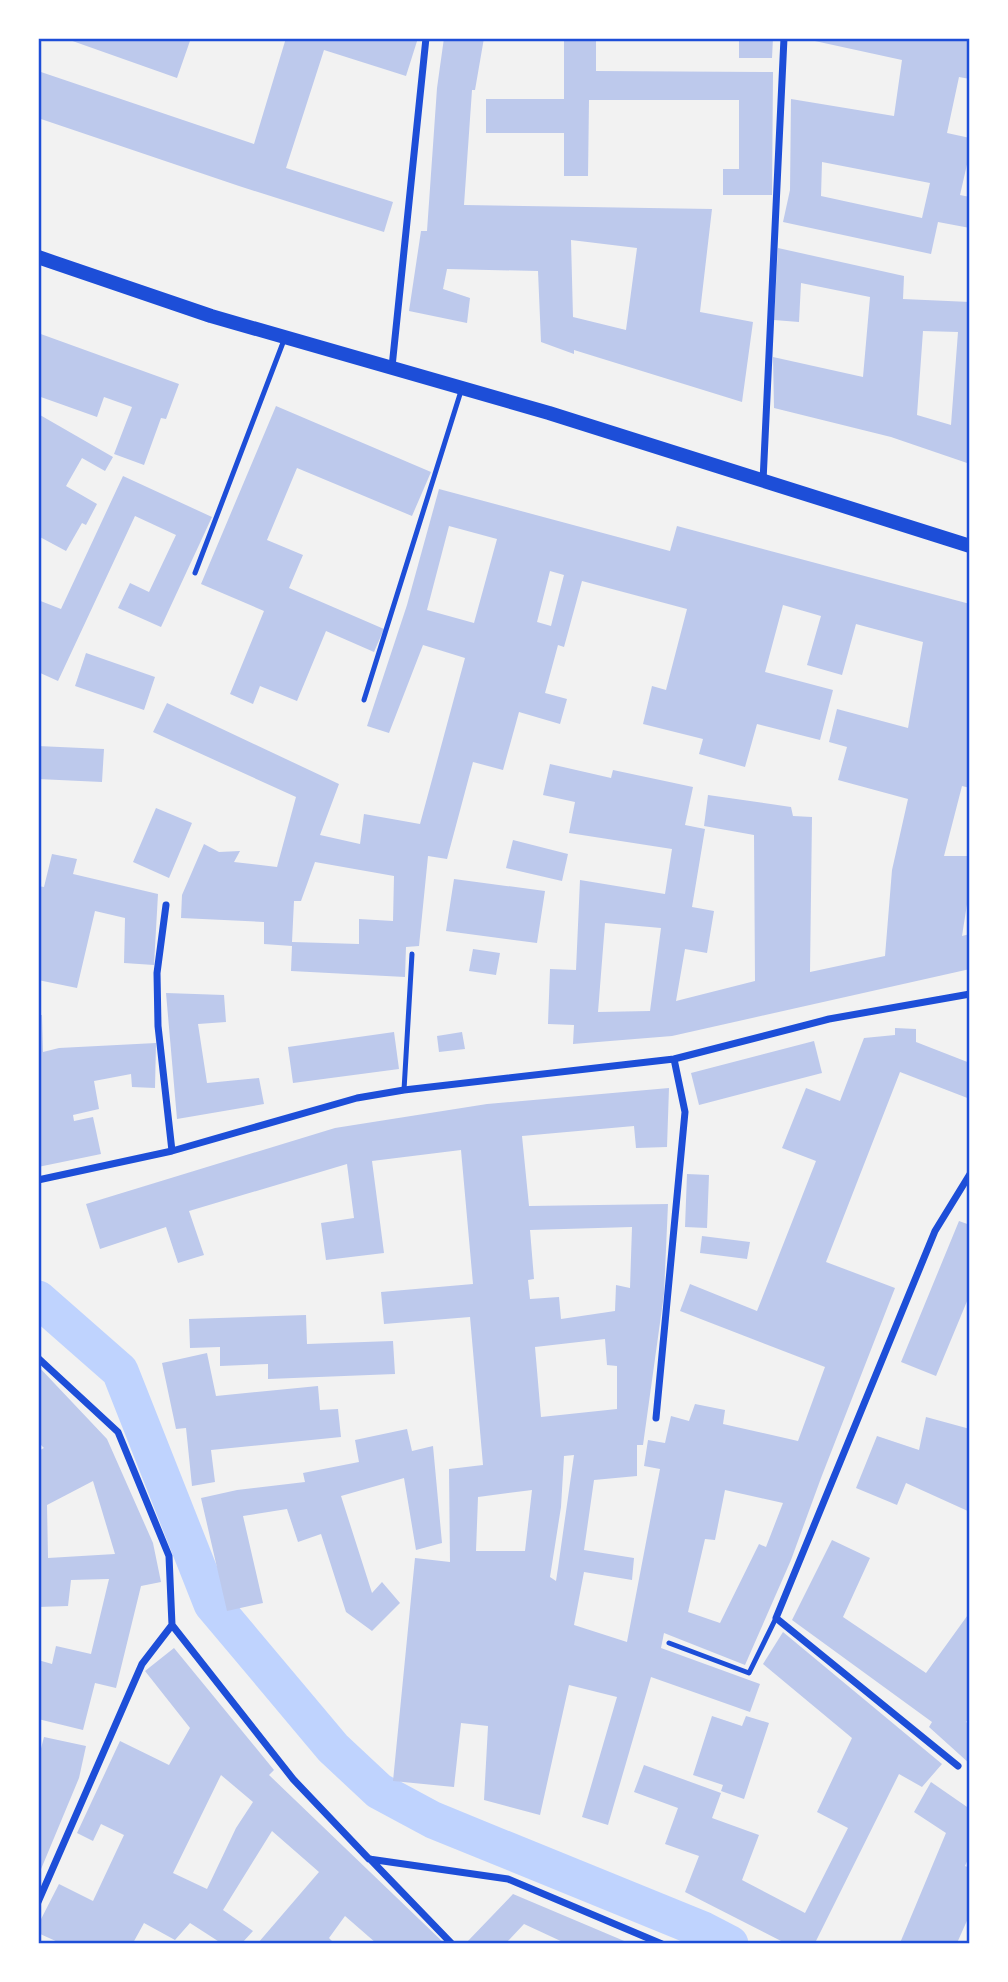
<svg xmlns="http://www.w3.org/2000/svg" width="1008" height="1982" font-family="Figtree,sans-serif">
<rect width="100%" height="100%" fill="#f2f2f2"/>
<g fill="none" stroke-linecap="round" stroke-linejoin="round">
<path stroke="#bfd3fe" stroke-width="37" d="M38,1299L120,1371L212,1604L333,1748L379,1791L433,1820L703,1930L730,1944"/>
</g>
<path fill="#bdc9ec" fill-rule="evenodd" d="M64,38H191L177,78Z
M286,38H418L406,76L324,50L286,168L393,202L384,232L239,186L38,118V71L254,144Z
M444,38H484L475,90H472L464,205L712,209L700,312L753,322L742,402L574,350V354L541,342L538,271L447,269L443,289L470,298L467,323L409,311L421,231H427L437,88ZM571,240L637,248L626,330L573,317Z
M564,38H596V71L773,72L772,195H723V169H739V100H589L588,176H564V133H486V99H564Z
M739,38H773L772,58H739Z
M801,38H970V79L959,77L947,133L970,138V161L968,160L960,195L970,197V228L938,222L931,254L783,222L790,190L791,99L894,116L902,60ZM822,162L930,183L922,218L821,196Z
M778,248L904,276L903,299L970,302V464L891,437L774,408L773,357L863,377L870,297L801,283L799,322L774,320ZM923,331L958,332L951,425L917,415Z
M38,333L179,384L166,419L161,418L144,465L114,454L132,407L104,397L97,417L38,396Z
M276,406L431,472L412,516L297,468L267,540L303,555L289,588L384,629L374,652L326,631L297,701L260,686L253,704L230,694L264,611L201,584Z
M40,415L113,457L105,471L82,458L66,486L97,504L86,525L82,523L66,551L38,536Z
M123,476L212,517L161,627L118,608L130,583L149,592L176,535L135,516L58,681L38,672V600L61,609Z
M439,489L670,551L677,526L970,604V788L962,786L944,856H970V885L962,936L970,934V969L672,1036L573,1044L574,1025L548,1024L550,969L576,970L580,880L665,894L672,849L569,833L575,802L543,795L550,764L611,778L613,770L693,787L685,825L705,829L692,907L714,911L707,953L685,949L676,1001L755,981L754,835L704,826L708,795L791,807L793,816L812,817L810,972L885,956L892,870L908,799L838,780L847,747L829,742L837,709L908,728L923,642L856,624L842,675L807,665L821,616L783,605L765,672L833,690L820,740L757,724L745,767L699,754L703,739L643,724L652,686L666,690L687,609L582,581L564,647L558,645L545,693L567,699L560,724L519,712L503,770L473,762L447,859L428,856L419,946L406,947L405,977L291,971L292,946L264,944V922L181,918L182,895L204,844L219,852L240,851L234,862L277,867L296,797L153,732L167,703L339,784L320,835L360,844L364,814L420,824L465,658L423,645L389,733L367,726L407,605ZM449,526L497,539L474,623L427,610ZM550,571L564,575L551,626L537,622ZM315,862L394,876L393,921L359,919V944L292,942L294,901H301ZM605,923L661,928L650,1011L598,1012Z
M86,653L155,677L144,710L75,686Z
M38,746L104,749L102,782L38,779Z
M156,808L192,823L169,878L133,862Z
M513,840L568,854L562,881L506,868Z
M52,854L77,859L73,874L158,894L154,965L124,963L125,918L95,911L77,988L38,980V886L44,887Z
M454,879L545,891L537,943L446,931Z
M473,949L500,953L496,975L469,971Z
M166,993L224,995L226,1022L198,1024L207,1083L259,1078L264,1104L177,1119Z
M38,1015H42L43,1052L59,1048L156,1043L155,1088L132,1087L131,1074L94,1081L99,1109L73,1115L74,1121L93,1117L101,1154L38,1167Z
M895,1028L916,1029V1042L970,1063V1099L900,1072L826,1262L895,1288L821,1478L791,1560L745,1665L664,1633L661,1648L760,1684L750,1712L651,1677L608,1825L582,1817L617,1697L569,1685L540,1815L484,1800L488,1726L461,1723L454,1787L393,1781L415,1558L450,1562L449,1469L483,1465L470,1317L384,1324L381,1292L473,1284L461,1150L372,1161L384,1253L326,1260L321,1223L354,1218L347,1164L189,1211L204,1255L178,1263L166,1227L100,1249L86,1204L335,1128L487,1104L669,1088L667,1147L636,1148L634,1126L522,1136L529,1206L668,1204L664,1294L643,1445H637V1476L594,1480L584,1550L634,1558L632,1580L584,1572L574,1625L627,1642L660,1469L644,1466L648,1440L665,1443L671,1416L689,1421L695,1404L725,1410L723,1424L798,1441L825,1367L680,1311L690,1284L757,1311L816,1161L782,1148L806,1088L840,1101L864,1038L895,1035ZM632,1227L630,1288L616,1285L615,1311L561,1319L559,1297L530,1299L528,1280L534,1279L530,1230ZM605,1339L607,1365L617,1366V1409L541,1417L535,1347ZM574,1455L558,1568L556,1581L550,1577L561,1507L564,1456ZM532,1490L525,1551H476L478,1497ZM725,1490L783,1503L766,1547L759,1544L720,1623L688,1612L705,1539L715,1540Z
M394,1032L399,1069L293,1083L288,1047Z
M462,1032L465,1049L439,1052L437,1036Z
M814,1041L822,1073L699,1105L691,1073Z
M687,1174L709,1175L707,1228L685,1227Z
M959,1221L970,1225V1294L936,1376L901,1362Z
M702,1236L750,1242L747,1259L700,1253Z
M306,1315L307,1344L393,1341L395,1374L268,1379V1364L220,1366V1347L190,1348L189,1319Z
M207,1353L216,1396L318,1386L320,1410L338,1409L341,1437L211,1450L215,1482L192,1486L186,1428L176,1429L162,1363Z
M38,1366L107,1439L153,1543L161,1582L141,1586L116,1688L95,1683L83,1730L38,1719V1660L52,1664L56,1646L91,1654L109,1579L71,1580L68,1606L38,1607V1451L44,1448L38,1442ZM93,1481L115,1554L48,1558L47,1505Z
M926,1417L970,1429V1512L906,1483L897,1505L856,1488L877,1436L919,1450Z
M407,1429L412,1451L433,1446L442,1543L416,1550L404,1478L341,1496L372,1593L382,1582L400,1603L372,1631L346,1612L321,1534L298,1542L287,1509L243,1516L263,1603L227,1611L201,1498L237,1490L305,1482L303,1473L359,1462L355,1440Z
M832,1540L870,1558L843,1617L926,1673L970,1612V1717L966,1722L970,1724V1764L929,1727L932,1722L792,1620Z
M783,1632L942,1764L922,1787L899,1774L815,1943H785L685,1892L699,1856L665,1844L678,1808L634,1792L644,1765L721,1793L712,1818L759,1835L742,1880L805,1913L848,1828L817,1812L852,1738L763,1664Z
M174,1648L274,1770L269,1775L444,1943H376L345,1916L329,1938L334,1943H258L319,1872L272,1831L223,1910L253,1931L242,1943H221L190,1923L175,1940L144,1923L133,1943H60L38,1933V1925L59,1884L93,1901L124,1835L101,1824L93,1841L77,1833L120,1741L169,1765L190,1728L145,1671ZM221,1775L253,1802L236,1828L207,1889L173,1873Z
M712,1716L742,1726L746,1716L769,1723L744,1799L721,1791L723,1785L693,1775Z
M44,1737L86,1746L79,1778L39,1874L38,1760Z
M931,1782L970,1809V1855L965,1866L970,1868V1914L957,1943H900L946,1833L914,1812Z
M513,1894L629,1943H565L524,1924L506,1943H466Z"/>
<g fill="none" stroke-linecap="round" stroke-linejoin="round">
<path stroke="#1d4ed8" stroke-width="5" d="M195,573L284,340
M364,700L461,391
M404,1090L412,954
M669,1643L749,1673L776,1618"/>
<path stroke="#1d4ed8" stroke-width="7" d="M392,367L426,38
M763,481L784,38
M166,905L157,973L158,1026L172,1151
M38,1180L172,1151L357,1098L404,1090L674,1059L829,1019L970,994
M38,1358L118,1432L169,1556L172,1625L293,1779L369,1859L508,1879L662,1944
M656,1418L685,1112L674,1059
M958,1766L776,1618L935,1231L970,1174
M370,1859L452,1944
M38,1902L142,1664L172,1625"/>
<path stroke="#1d4ed8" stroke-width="14" d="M38,257L211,316L549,413L970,546"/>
</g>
<rect width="1008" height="1982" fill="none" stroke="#ffffff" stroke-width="80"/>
<rect x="40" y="40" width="928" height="1902" fill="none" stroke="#1d4ed8" stroke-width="2.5"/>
</svg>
